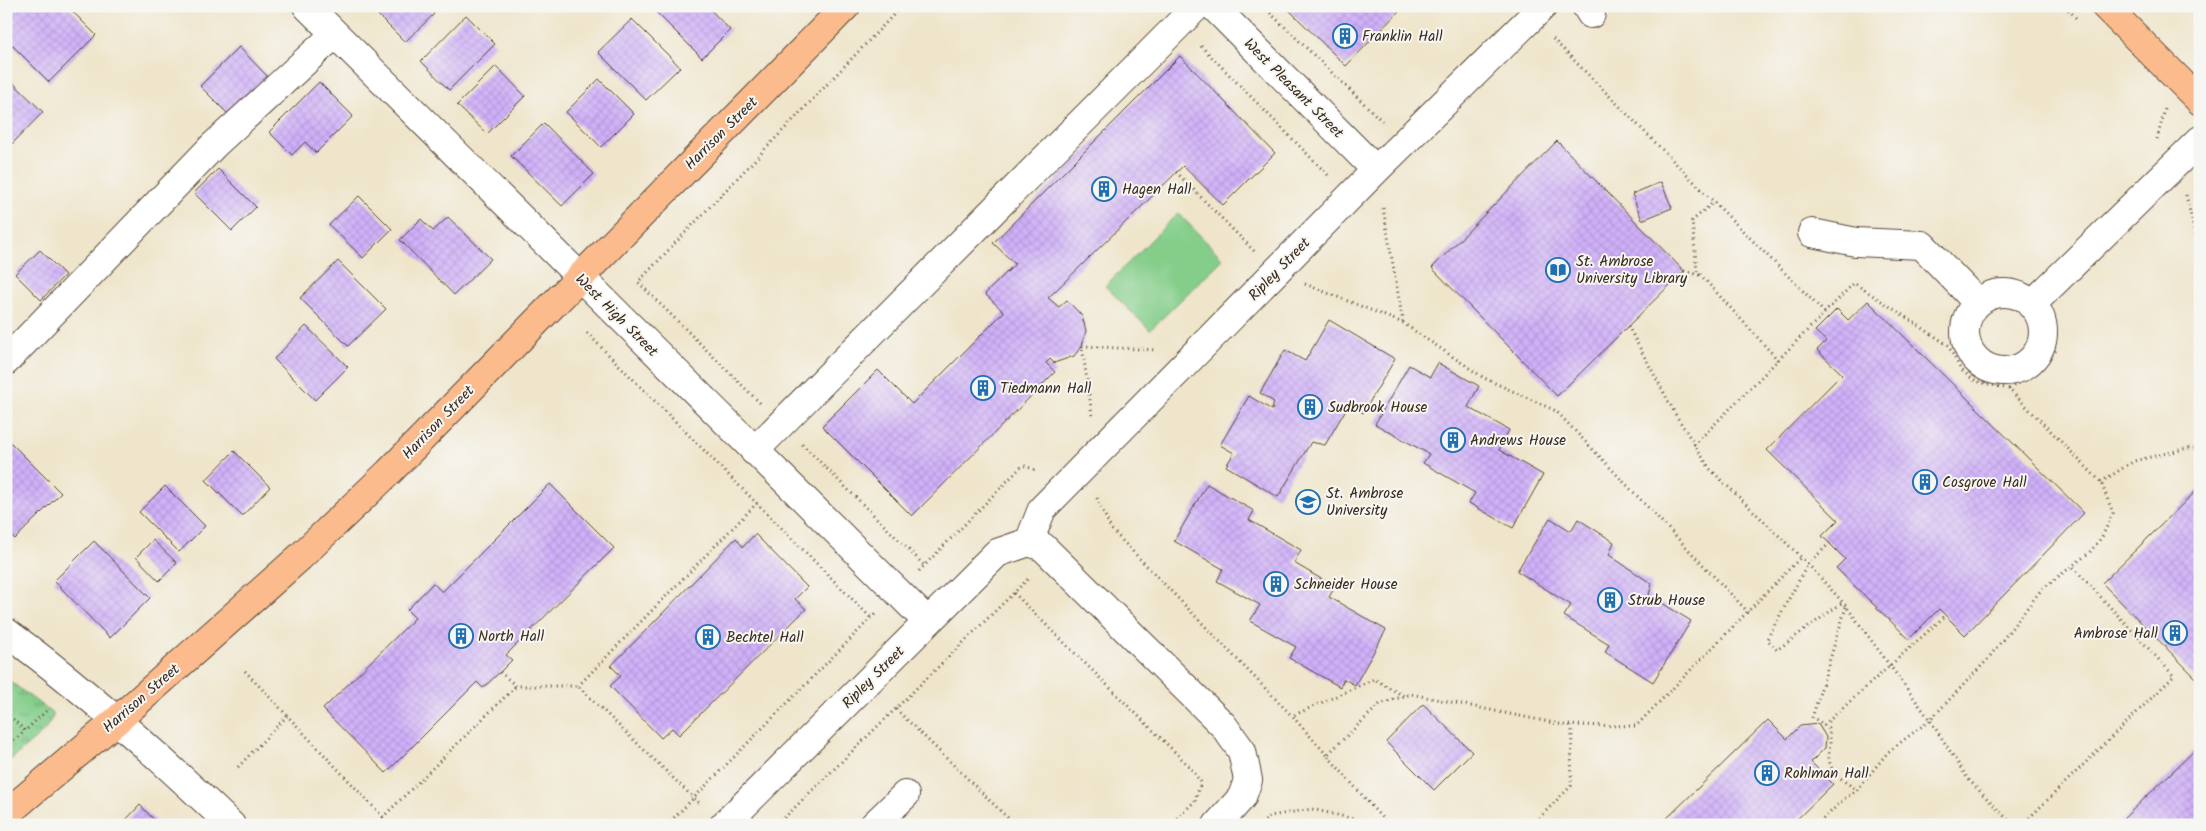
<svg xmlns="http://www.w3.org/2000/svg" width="2206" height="831" font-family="Kalam,sans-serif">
<defs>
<pattern id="grass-tufts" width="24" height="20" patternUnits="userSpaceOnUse" patternTransform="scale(1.25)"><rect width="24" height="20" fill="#84ce8a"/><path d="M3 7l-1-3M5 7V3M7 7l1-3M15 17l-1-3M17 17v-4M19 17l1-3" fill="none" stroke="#6da770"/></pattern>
<pattern id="building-cross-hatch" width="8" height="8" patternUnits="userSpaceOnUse" patternTransform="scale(1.25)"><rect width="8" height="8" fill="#d0b1fa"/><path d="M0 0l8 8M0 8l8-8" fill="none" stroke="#b498d6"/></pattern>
</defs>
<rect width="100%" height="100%" fill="#f6f6f2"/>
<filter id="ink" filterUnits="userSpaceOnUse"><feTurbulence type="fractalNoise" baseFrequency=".02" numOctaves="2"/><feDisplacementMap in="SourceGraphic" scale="10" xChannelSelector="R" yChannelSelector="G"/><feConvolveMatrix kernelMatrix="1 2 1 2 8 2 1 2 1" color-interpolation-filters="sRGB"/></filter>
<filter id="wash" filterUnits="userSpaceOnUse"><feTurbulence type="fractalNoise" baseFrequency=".0096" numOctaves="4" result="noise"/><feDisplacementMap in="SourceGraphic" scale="20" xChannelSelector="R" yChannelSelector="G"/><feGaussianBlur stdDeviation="1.12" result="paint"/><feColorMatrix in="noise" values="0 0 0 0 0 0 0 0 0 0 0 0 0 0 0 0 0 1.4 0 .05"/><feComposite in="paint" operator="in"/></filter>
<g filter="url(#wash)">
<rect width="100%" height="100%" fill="#efe5cb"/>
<path fill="url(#grass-tufts)" stroke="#607c54" d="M6,678L54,715L44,731L6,764Z"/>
<path fill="#84ce8a" stroke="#607c54" d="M1178,213L1223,259L1150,330L1105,286Z"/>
<g id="blocks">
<path fill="url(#building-cross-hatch)" d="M6,6H67L96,35L49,82L6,39Z
M381,6H427L434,14L405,42L375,12Z
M650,6H707L730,30L702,58Z
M1285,6H1404L1346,66Z
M466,15L495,44L449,90L421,61Z
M632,19L680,67L646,100L598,52Z
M239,47L271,80L232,118L200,86Z
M1180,56L1275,153L1223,205L1183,166L1048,298L1059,307L1067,300L1082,316L1086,331L1082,346L1074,356L1054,363L1050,359L1046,363L1055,372L912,516L822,426L878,370L912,404L1004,312L985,294L1015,264L993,243Z
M496,66L525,96L487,134L457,105Z
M6,76L43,112L12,144L6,138Z
M599,79L634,114L601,147L566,112Z
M319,82L353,116L316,153L305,142L292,155L269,132Z
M544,123L594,174L562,206L511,156Z
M1557,141L1684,271L1557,396L1432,268Z
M218,169L256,207L232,231L194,193Z
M1661,182L1672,208L1642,220L1632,194Z
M359,196L392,229L363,258L329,225Z
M448,217L491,259L454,295L400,240L421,219L433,231Z
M40,250L65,275L41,300L15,274Z
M338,261L386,309L348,346L300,298Z
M1868,301L2084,513L1965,635L1939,609L1909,639L1836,568L1845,559L1822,536L1838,520L1767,450L1842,374L1817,350L1826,341L1815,331L1837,309L1848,320Z
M1329,320L1395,359L1363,413L1349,404L1325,445L1311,442L1278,497L1226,466L1234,453L1220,445L1249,396L1272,410L1274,402L1260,393L1285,350L1305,361Z
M306,326L348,367L315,400L274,359Z
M1438,363L1479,386L1468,407L1509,430L1499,450L1543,475L1513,528L1469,503L1475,493L1423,463L1429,454L1375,424L1409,365L1430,377Z
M8,440L61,493L15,539L6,530V441Z
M234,451L270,487L242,516L206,480Z
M550,484L614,548L506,655L512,660L500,672L483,688L477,682L386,773L323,709L415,618L407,610L433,583L442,592Z
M1207,484L1254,511L1249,520L1301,550L1294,563L1335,587L1329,597L1386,630L1355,685L1344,679L1340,687L1289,658L1296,647L1250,621L1260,605L1217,581L1223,569L1174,541Z
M165,486L205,526L179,552L139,512Z
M2200,487V682L2102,583Z
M1550,518L1571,531L1578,519L1614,542L1609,555L1652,584L1649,595L1691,621L1653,682L1605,652L1609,644L1564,616L1571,605L1517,571Z
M755,534L807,587L795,599L806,609L679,735L672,728L661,738L610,686L621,676L611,666L736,538L743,547Z
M153,540L177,563L159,581L136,557Z
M94,541L150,598L110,638L54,581Z
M1423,704L1472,752L1434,790L1386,742Z
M1768,720L1787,739L1800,726L1818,724L1826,737L1825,748L1811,762L1833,784L1791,825H1660Z
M2200,745V825H2117Z
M140,805L159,825H121Z"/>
</g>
</g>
<g filter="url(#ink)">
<use href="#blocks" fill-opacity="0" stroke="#564638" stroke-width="1"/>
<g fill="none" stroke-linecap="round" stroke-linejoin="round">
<defs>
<path id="minor" d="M307,6L928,622
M1213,6L1376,170
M1586,6L1591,14
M1812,233L1856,242L1922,245L1978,303
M1965 332a39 39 0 1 1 78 0a39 39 0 1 1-78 0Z
M2031,305L2200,140
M6,361L214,145L335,34
M754,451L1197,6
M1029,542L1042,509L1376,170L1543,6
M6,632C86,690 160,757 231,825
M724,825L997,553L1029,542L1043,547L1223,725L1242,751L1248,780L1242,797L1217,825
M874,825L905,795"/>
<path id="major" d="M2105,6L2200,101"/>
<path id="highway" d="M6,814L116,721L300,557L388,473L846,6"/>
</defs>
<use href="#minor" stroke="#564638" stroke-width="30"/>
<use href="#major" stroke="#564638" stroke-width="30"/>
<use href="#highway" stroke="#564638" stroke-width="30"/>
<path stroke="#564638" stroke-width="3" stroke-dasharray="1 4" stroke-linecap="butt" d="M1263,6L1382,121
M2065,6L2076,18
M1553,39L1714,202
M1201,46L1328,175
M2157,139L2165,109
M1176,172L1255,252
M2186,195L2200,255
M1383,208L1403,322
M1684,271L1702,276
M1305,284L1403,323L1484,378L1556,411L1748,612
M1628,326L1677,417L1710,469L1808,564L1767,639L1777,650L1843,602
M587,333L871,618
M1778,360L1697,271L1692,221L1714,202L1825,313
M2009,389L2040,368L2057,349
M760,403L638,282L902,6
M1092,415L1082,346L1156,350
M802,444L924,565
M1694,445L1854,283L1948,345L1961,370L1975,381L2009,389L2101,482L2113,513L2102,537L2089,553L2041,590L1987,660L1930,720L1888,752L1857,790L1844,799L1817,825
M2101,482L2134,461L2188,448H2200
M1097,498L1111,529L1292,716
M1830,543L1808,564L1846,606L1930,720L1968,779L2013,825
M919,571L1023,465L1038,471
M1014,593L1188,765L1201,782L1195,801L1170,825
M1846,607L1812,718L1817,720L1829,729C1831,742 1830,742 1829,753C1827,772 1844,781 1857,790
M245,671L383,817L516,686
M500,672L516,686H578L701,805
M578,686L757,503
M896,709L1015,825
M6,712L25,731L46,711
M1824,725L1945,616
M6,747L25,731
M1327,755L1292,716L1374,679L1404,696
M238,767L287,716
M1265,821L1270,816L1312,809L1362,821L1369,825
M667,825L877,612
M777,825L1030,577
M1388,825L1327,755L1380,704L1411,694L1564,725L1636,726L1801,557
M1532,825L1571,786L1572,726
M2022,825L2174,676L2072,566"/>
<use href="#minor" stroke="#fff" stroke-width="28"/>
<use href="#major" stroke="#fbbb8d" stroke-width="28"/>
<use href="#highway" stroke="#fbbb8d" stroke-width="28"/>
</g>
</g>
<defs>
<symbol id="building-ring" viewBox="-11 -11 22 22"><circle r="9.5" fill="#f6f6f2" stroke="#1f6fb2" stroke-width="1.5"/><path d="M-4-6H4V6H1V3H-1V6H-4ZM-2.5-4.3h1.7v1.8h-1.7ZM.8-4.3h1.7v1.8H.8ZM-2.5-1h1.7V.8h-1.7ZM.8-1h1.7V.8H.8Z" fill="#1f6fb2"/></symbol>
<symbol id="library-ring" viewBox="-11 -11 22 22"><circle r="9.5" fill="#f6f6f2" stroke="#1f6fb2" stroke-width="1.5"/><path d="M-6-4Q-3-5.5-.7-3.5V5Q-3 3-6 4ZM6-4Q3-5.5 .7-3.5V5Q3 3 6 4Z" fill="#1f6fb2"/></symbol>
<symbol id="university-ring" viewBox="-11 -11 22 22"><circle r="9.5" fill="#f6f6f2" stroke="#1f6fb2" stroke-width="1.5"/><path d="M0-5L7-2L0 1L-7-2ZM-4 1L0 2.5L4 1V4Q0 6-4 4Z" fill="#1f6fb2"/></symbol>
</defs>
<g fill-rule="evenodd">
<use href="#building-ring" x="1331" y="22" width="28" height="28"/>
<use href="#building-ring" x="1090" y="175" width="28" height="28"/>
<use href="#library-ring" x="1544" y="256" width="28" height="28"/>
<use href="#building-ring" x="969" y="374" width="28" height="28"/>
<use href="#building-ring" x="1296" y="393" width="28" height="28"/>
<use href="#building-ring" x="1439" y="426" width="28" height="28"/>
<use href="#building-ring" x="1911" y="468" width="28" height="28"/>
<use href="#university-ring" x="1294" y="488" width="28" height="28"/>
<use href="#building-ring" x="1262" y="570" width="28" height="28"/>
<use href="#building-ring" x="1596" y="586" width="28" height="28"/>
<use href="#building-ring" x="2161" y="619" width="28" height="28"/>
<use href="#building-ring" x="447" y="622" width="28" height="28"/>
<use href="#building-ring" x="694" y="623" width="28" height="28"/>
<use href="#building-ring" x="1753" y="759" width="28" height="28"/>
</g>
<g text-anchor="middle" stroke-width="4" stroke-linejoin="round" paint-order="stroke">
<g font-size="15" fill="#3b2a1e" stroke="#f6f6f2" text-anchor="start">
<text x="1362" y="41">Franklin Hall</text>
<text x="1122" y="194">Hagen Hall</text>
<text x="1576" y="266">St. Ambrose<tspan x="1576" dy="17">University Library</tspan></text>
<text x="1000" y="393">Tiedmann Hall</text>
<text x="1328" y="412">Sudbrook House</text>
<text x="1470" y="445">Andrews House</text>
<text x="1942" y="487">Cosgrove Hall</text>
<text x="1326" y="498">St. Ambrose<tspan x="1326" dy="17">University</tspan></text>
<text x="1294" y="589">Schneider House</text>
<text x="1628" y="605">Strub House</text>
<text x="2158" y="638" text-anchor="end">Ambrose Hall</text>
<text x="478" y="641">North Hall</text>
<text x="726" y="642">Bechtel Hall</text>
<text x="1784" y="778">Rohlman Hall</text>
</g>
<g font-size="15" fill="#3b2a1e" stroke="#f6f6f2">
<text transform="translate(1294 88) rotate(45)" y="5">West Pleasant Street</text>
<text transform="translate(721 133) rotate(-45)" y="5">Harrison Street</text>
<text transform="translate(1279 269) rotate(-46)" y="5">Ripley Street</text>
<text transform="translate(617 315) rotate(45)" y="5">West High Street</text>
<text transform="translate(438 422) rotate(-46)" y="5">Harrison Street</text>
<text transform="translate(873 677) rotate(-45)" y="5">Ripley Street</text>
<text transform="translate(141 698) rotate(-41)" y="5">Harrison Street</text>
</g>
</g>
<rect width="2206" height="831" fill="none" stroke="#f6f6f2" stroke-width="25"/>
</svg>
